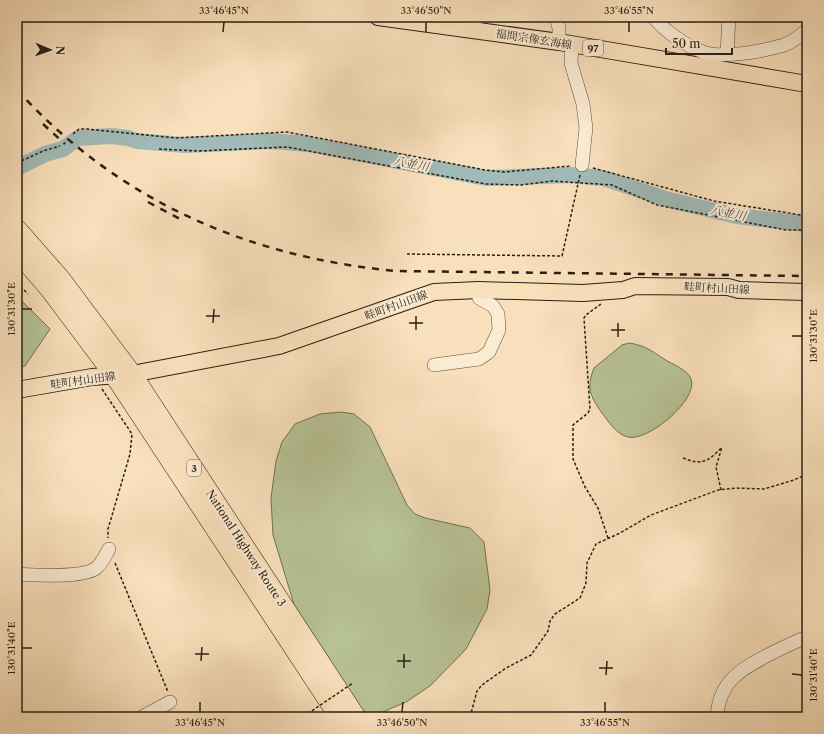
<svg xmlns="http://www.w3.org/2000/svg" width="824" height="734" font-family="'Libre Caslon Text','Noto Serif JP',serif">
<rect width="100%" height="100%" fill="#f9e0bc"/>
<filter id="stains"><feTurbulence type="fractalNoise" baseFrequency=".005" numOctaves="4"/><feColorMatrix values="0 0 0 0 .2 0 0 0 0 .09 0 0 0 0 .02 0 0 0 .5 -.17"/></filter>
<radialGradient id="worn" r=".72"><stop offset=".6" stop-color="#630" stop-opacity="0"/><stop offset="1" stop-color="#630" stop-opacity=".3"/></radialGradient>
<path fill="#b7c396" stroke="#707154" d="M17,296L50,329L25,366L17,368Z
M629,343C644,345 652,351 664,359C672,364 688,370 691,379C699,399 648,442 628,437C617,435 608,421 602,413C590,396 586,388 594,368L622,345Z
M341,412L354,414L370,427L407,505L415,514L425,518L470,528L484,542L490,590L487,609L466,649L430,686L406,702L371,717H338L306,644L273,535L271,498L276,461L282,442L295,424L320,414Z"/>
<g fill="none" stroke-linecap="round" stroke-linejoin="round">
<path stroke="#a0bbb8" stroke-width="16" d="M17,168L45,154L63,149L78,138L111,136L128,138L137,141L184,145L271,141L308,144L486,178L571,175L603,178L669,200L737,216L807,224"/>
<defs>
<path id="minor" d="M473,17L475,22V30
M556,17L559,28V42
M653,17C665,31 684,45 703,52C722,59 764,51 784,45C793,42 800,36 807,30
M572,45L571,63L583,104L586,128L582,165
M727,54L729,17
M434,365L479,359L489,352L499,330L498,314L493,306L479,298L478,290
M17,574C35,575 80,578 95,569C102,564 105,556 109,549
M142,717L170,702
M717,717C719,681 741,669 770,654C782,648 794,642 807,637"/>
<path id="major" d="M378,17L559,42L807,84
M17,390L92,377L132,374L279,346L434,292L478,290L583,293L623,290L635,286L728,287L739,290L807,292"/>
<path id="highway" d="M17,229L60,278L132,374L356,717
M17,251L51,291L114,375L339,717"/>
</defs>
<use href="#minor" stroke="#5e4f3d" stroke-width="14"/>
<use href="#major" stroke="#2a1f13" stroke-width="18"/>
<use href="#highway" stroke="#2a1f13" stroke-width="20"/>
<path stroke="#2a1f13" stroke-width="1.5" stroke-dasharray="3 2" stroke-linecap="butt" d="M73,134L79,129H87L176,138L287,132L485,170L504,172L571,166
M159,149L199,151L287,147L486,184L521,185L552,181L612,185L657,205L786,230H807
M17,163L43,151L60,146
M593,168L714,201L807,216
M407,254L562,256L580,175
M17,283L28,294
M601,304L586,315L584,318L590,409L588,413L573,425V459L585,487L598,508L608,538
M102,389L132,434L130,454L108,529V538
M683,458C702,466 709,461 722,447
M721,490L716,467L722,447
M115,563L168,692
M173,713L175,717
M304,717L316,708
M470,717L477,691L482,685L506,668L531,655L548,631L550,621L555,614L580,598L586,583L587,563L596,544L618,534L651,515L718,490L736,488L764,489L794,480L807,474"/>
<use href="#minor" stroke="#fbebd3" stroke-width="13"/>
<use href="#major" stroke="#f9e0bc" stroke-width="16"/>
<use href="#highway" stroke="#f9e0bc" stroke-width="19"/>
<path stroke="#2a1f13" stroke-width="2.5" stroke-dasharray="7 7" stroke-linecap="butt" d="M17,90C119,201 247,257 396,271L807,276
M43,124L65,144
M148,202L180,219"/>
<path stroke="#2a1f13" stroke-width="1.5" stroke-dasharray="3 2" stroke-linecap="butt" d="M316,708L353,683"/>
</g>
<path fill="none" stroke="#2a1f13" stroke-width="1.5" d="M223,32L224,22M426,32V22M629,32V22M22,309H32M206,316H220M213,323L214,309M409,323H423M416,330V316M611,330H625M792,336H802M618,337V323M22,648H32M195,654H209M201,661L202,647M397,661H411M404,668V654M599,668H613M792,674L802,675M606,675L607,661M200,712V702M402,712L403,702M605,712V702"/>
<g text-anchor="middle" stroke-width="4" stroke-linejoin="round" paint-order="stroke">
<g fill="#fbebd3" stroke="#695c4d" stroke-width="1">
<rect x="583" y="40" width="20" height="16" rx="3"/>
<rect x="187" y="460" width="14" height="16" rx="3"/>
</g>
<g font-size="10" font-weight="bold" fill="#2a1f13">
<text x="593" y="52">97</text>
<text x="194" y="472">3</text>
</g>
<g font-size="11" fill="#2a1f13" stroke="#fbebd3">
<text transform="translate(534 39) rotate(9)" y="4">福間宗像玄海線</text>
<text transform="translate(717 288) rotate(3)" y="4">畦町村山田線</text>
<text transform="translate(396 305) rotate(-20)" y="4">畦町村山田線</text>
<text transform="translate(83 380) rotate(-8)" y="4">畦町村山田線</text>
<text transform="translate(246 548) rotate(57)" y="4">National Highway Route 3</text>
</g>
<g font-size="12" font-style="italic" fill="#4d4e45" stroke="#fbebd3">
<text transform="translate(411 164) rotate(11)" y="4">八並川</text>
<text transform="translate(728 213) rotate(11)" y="4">八並川</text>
</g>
</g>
<rect width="824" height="734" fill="none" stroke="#f9e0bc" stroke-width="44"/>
<g transform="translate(50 50) rotate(92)" stroke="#fbebd3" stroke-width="3" paint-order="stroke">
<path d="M0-3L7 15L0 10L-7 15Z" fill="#2a1f13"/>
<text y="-6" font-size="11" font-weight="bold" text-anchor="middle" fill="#2a1f13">N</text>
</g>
<path d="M666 48v6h66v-6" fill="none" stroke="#2a1f13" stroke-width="2"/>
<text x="672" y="48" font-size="12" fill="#2a1f13" stroke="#fbebd3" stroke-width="3" paint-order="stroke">50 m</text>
<rect x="22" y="22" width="780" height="690" fill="none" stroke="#2a1f13" stroke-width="1.5"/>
<g font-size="10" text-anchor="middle" fill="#2a1f13">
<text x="224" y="14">33°46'45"N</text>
<text x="426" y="14">33°46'50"N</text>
<text x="629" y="14">33°46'55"N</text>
<text transform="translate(11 309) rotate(-90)" y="4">130°31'30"E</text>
<text transform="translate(813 336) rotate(-90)" y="4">130°31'30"E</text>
<text transform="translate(11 648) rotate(-90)" y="4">130°31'40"E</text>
<text transform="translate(813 675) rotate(-90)" y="4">130°31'40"E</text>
<text x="200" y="726">33°46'45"N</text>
<text x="402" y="726">33°46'50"N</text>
<text x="605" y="726">33°46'55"N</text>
</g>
<rect width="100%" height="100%" filter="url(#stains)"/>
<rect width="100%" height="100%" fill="url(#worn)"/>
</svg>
